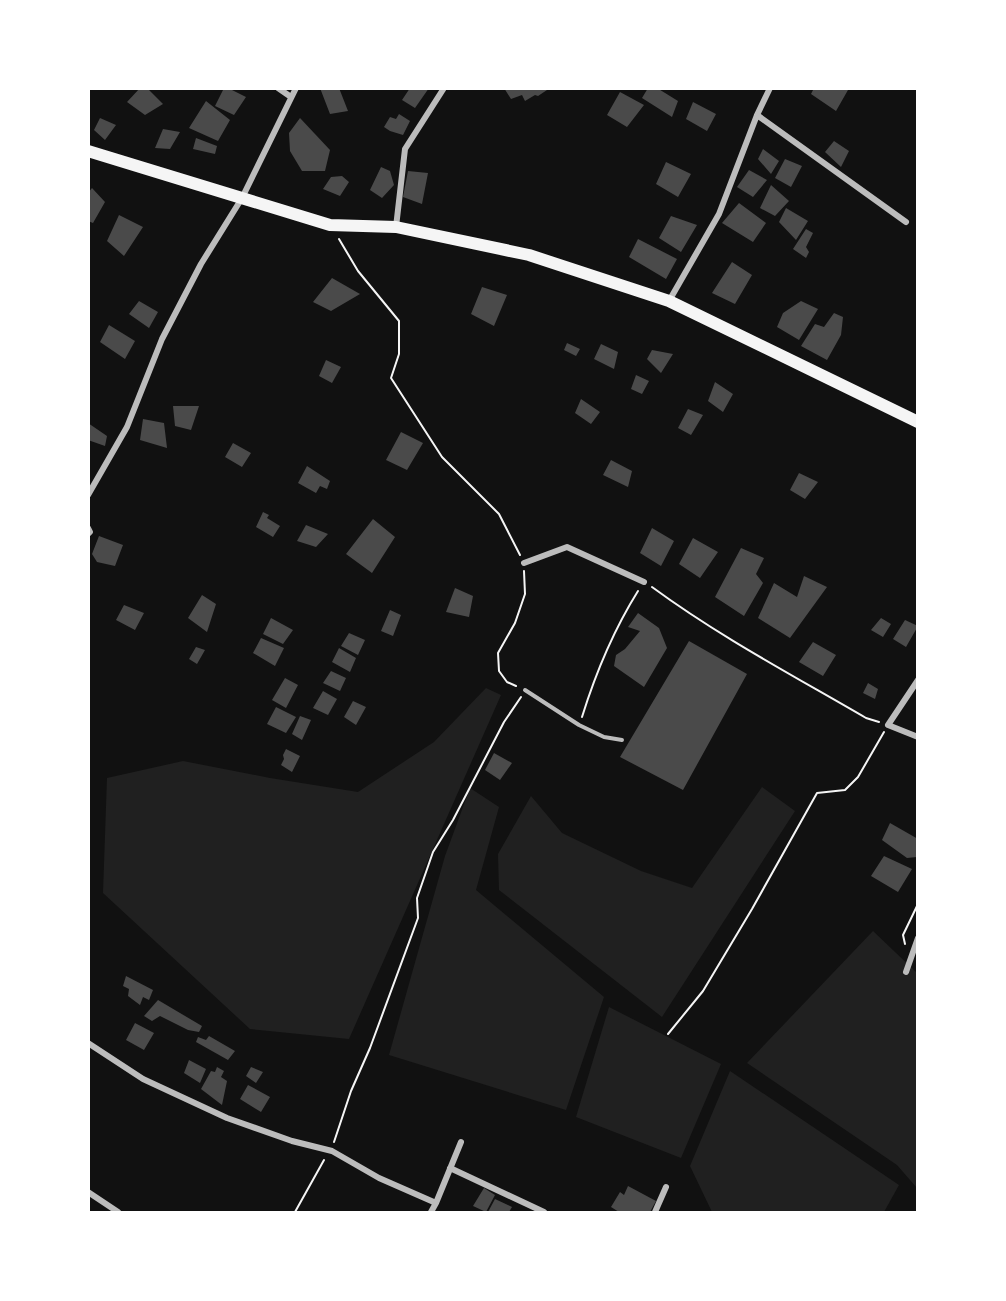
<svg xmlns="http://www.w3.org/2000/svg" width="1006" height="1301" font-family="'Source Sans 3',sans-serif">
<rect width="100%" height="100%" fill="#111"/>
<path fill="#202020" d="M486,688L501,695L349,1039L250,1029L103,893L107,778L183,761L270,778L358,792L434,742Z
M762,787L795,811L662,1017L499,890L498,854L531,796L562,833L641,871L692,888Z
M470,788L499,807L476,890L604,997L566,1110L389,1055L445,856Z
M873,931L917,973V1188L897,1165L747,1063Z
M609,1007L721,1064L681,1158L576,1117Z
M730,1071L899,1185L884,1212H712L690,1166Z"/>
<path fill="#4a4a4a" d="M140,88H147L163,104L145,115L127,102Z
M224,88H228L246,97L234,115L215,106Z
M320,88H339L348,111L330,114Z
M410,88H429L415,108L402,100Z
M504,88H545L547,90L538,96L535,95L525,101L522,95L511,99Z
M648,88H657L678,101L672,117L642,98Z
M814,88H847L848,90L836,111L811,94Z
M620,92L644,105L627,127L607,115Z
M206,101L230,120L218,141L189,128Z
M693,102L716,114L707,131L686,119Z
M399,114L410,121L403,135L390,131L384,127L390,117L396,119Z
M100,118L116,125L105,140L94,130Z
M300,118L330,150L325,171H302L290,151L289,133Z
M163,129L180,132L170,149L155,148Z
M196,138L217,146L215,154L193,149Z
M834,141L849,151L841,167L825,152Z
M763,149L779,161L771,174L758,159Z
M785,159L802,166L791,187L775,178Z
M666,162L691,174L678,197L656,184Z
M381,167L390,171L394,185L382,198L370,190Z
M749,170L767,180L753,197L737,187Z
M408,171L428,173L422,204L403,197Z
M342,176L349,182L340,196L323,189L331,177Z
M771,185L789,201L775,216L760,208Z
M92,188L105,202L93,223L88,221V193Z
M739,203L766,223L753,242L722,223Z
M786,208L808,221L796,240L779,222Z
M119,215L143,227L124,256L107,241Z
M671,216L697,225L681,252L659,238Z
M806,229L813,233L806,247L809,252L806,258L793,249Z
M638,239L677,259L666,279L629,257Z
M732,262L752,275L735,304L712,293Z
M332,278L360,294L331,311L313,302Z
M482,287L507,295L494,326L471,314Z
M139,301L158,312L149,328L129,314Z
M801,301L818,309L799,340L777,327L783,313Z
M834,313L843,317L841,335L827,360L801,346L815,324L824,327Z
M109,325L135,341L125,359L100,342Z
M567,343L580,349L576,356L564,350Z
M601,344L618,352L614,369L594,359Z
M652,350L673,354L661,373L647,359Z
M326,360L341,367L332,383L319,376Z
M636,375L649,381L642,394L631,389Z
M715,382L733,394L723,412L708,401Z
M581,399L600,412L591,424L575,413Z
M173,406H199L191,430L175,426Z
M688,409L703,415L691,435L678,428Z
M143,419L164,423L167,448L140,440Z
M88,423L107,436L105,446L88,440Z
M401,432L423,443L407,470L386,460Z
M233,443L251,453L242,467L225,457Z
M611,460L632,471L628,487L603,475Z
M307,466L330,481L327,489L320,486L316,493L298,483Z
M799,473L818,482L805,499L790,490Z
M263,512L269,515L267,518L280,526L273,537L256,527Z
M373,519L395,537L372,573L346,554Z
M306,525L328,534L316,547L297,541Z
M652,528L674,541L661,566L640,553Z
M99,536L123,545L115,566L97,562L92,554Z
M693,538L718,552L700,578L679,564Z
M741,548L764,558L756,574L763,583L744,616L715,597Z
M804,576L827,587L790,638L758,618L774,583L797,597Z
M455,588L473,596L469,617L446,612Z
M202,595L216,604L207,632L188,618Z
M124,605L144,613L135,630L116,620Z
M390,610L401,615L393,636L381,631Z
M638,613L659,628L667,648L644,687L614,666L616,655L625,649L640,631L628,627Z
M271,618L293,630L283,644L263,634Z
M881,618L891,624L883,637L871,630Z
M905,620L918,626L906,647L893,639Z
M349,633L365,640L358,655L341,646Z
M261,638L284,648L275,666L253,653Z
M689,641L747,674L683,790L620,757Z
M813,642L836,655L823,676L799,662Z
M196,647L205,650L197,664L189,659Z
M339,648L356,658L350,672L332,662Z
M331,671L346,678L340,691L323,683Z
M285,678L298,685L286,708L272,700Z
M868,683L878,689L875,699L863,693Z
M323,691L337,699L328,715L313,708Z
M353,701L366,707L356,725L344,717Z
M276,707L296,717L286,733L267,724Z
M300,716L311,720L302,740L292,734Z
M286,749L300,756L292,772L281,765L284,759L283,755Z
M494,753L512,763L500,780L485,770Z
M890,823L918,839L917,857L907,858L882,840Z
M884,856L912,869L898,892L871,876Z
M126,976L153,990L149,1000L143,997L140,1005L128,996L129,989L123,986Z
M158,1000L202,1026L199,1032L188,1030L160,1016L152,1021L144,1016Z
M135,1023L154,1033L144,1050L126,1040Z
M209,1036L235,1051L228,1060L196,1042L198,1037L206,1040Z
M189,1060L206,1069L200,1083L184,1073Z
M217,1067L224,1071L221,1077L227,1081L222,1105L201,1089L211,1071L215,1072Z
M251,1067L263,1072L256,1083L246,1076Z
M248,1085L270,1097L261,1112L240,1099Z
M628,1186L656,1201L650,1212H619L611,1207L620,1192L624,1195Z
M484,1188L495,1195L486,1212L473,1206Z
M495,1199L512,1207L509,1212H488Z"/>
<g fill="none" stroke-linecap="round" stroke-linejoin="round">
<path stroke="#f5f5f5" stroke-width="2" d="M339,239L358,271L399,321V354L391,378L442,457L499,514L520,555
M652,587C720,637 794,676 866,718L879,722
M516,686L507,682L499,671L498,653L515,623L525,594L524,571
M582,717C596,672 613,631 638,591
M905,944L903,935L918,904
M668,1034L703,991L752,909L817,793L845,790L858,777L884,732
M334,1142L351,1091L370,1048L418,918L417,898L433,852L453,820L504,722L521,697
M295,1212L324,1160"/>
<path stroke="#bcbcbc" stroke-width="4" d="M525,690L579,725L604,737L622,740"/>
<path stroke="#bcbcbc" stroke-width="6" d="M278,88L291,97
M757,115L906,222
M396,227L405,149L444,88
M669,301L719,214L757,115L770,88
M88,495L127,427L162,339L201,264L242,198L296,88
M88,528L90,532L88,534
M524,563L567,547L644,582
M918,680L888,725L918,737
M906,972L918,938
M88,1043L143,1079L227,1118L292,1141L332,1151L379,1178L436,1203L461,1142
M450,1168L544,1212
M88,1192L118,1212
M431,1212L436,1203
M655,1212L666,1187"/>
<path stroke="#f5f5f5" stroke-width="12" d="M88,151L330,225L396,227L529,255L669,301L918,422"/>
</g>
<rect width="1006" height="1301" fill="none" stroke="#ffffff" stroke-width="180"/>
</svg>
